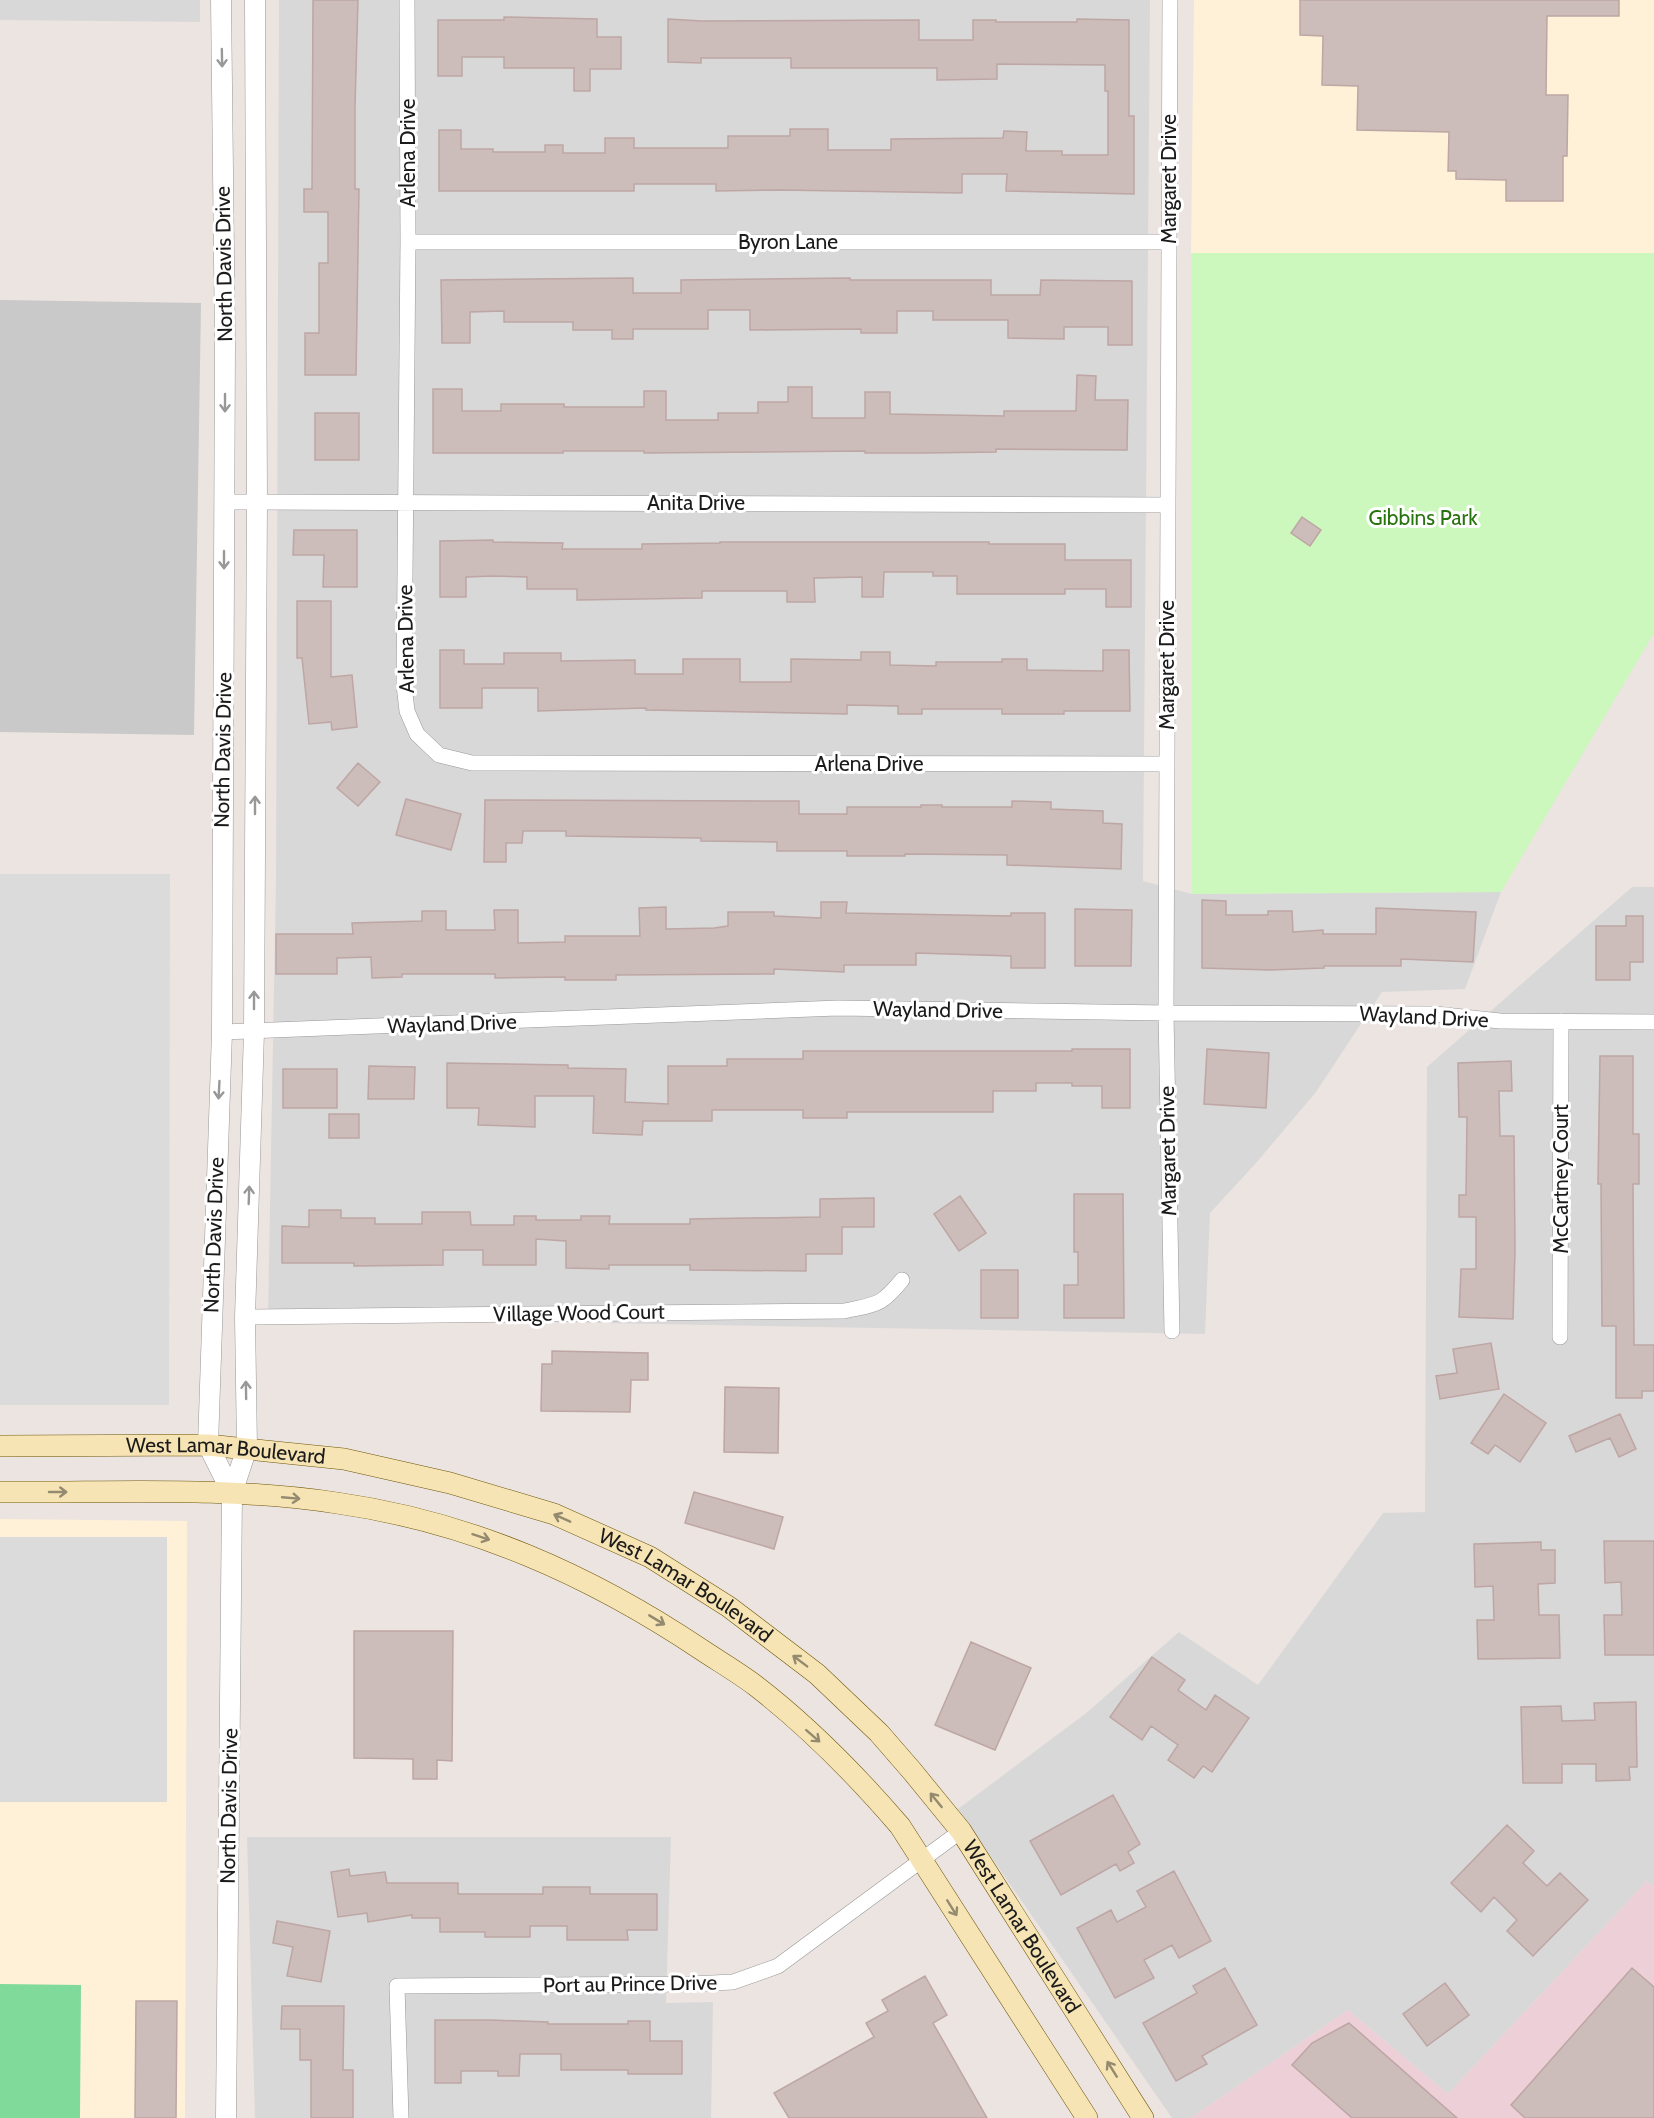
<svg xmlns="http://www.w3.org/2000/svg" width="1654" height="2118" font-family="Cabin,sans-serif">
<rect width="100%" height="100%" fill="#ece4e0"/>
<path fill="#d9d8d8" d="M0,0H200V22L0,20Z
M279,0H1150L1143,881L1192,894L1501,892L1465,989L1382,992L1316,1092L1257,1162L1210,1213L1205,1334L268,1317L276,878Z
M1632,887H1654V1887L1647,1881L1448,2094L1348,2010L1191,2118H1172L958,1809L1085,1714L1179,1632L1258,1685L1383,1513L1425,1512L1427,1067Z
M247,1837H671L666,2003L713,2002L711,2118H255Z"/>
<path fill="#edcfd8" d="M1647,1881L1654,1887V2118H1191L1348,2010L1448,2094Z"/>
<path fill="#fef1d8" d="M1194,0H1654V253H1191Z
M0,1519L187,1521L185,2118H0Z"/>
<path fill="#c9c9c9" d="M0,300L201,303L194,735L0,732Z"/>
<path fill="#ccf7bd" d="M1191,253H1654V633L1501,892L1192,894Z"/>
<path fill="#80da99" d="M0,1984L81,1985L80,2118H0Z"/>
<path fill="#dbdbdb" d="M0,874H170L169,1405H0Z
M0,1537H167V1802H0Z"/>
<path fill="#ccbcba" stroke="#bda6a4" stroke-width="1.5" d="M313,0H358L355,106V189H359L356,375H305V333H319V263H328V212H304V189H312Z
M1300,0H1619V16H1547L1546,95H1568L1567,156H1563V201H1506V180L1456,179V171H1448L1449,132L1357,130L1358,86L1322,85L1323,36L1300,35Z
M504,17L597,19V37H621V69H590V91H574V68H504V57H462V76H438V20H504Z
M668,19L702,21L919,20V40H973V20H996V22H1077V19L1129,20V116H1134V194L1006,191L1007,174H962V193L780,190L716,191V184H634V191H439V130H461V149H493V152H545V145H563V153H605V138H634V148H728V136H790V129H828V150H891V139L1003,138L1004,131L1027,132L1026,151H1062V155H1108V91H1105V65L997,64V79L937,80V68H791V58H701V63L668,62Z
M633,278V293H681V280L850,278V280H991V295H1040L1041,280L1132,281V345H1108V327H1064V339L1008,338V320H933V311H897V333H861V329L750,330V310H708V329H633V339H612V330H573V322H504V311L470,312V343H442L441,280Z
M1077,375L1096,376L1095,400H1128L1127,450L996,449V452L924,453H865V451L644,453V451H563V453H433V389H462V411H501V404H564V407H644V391H666V420H718V413H758V402H788V387H812V418H865V392H890V414L1004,416V411H1076Z
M315,413H359V460H315Z
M1302,517L1321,530L1310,546L1291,533Z
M294,530H357V587H323L324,555H293Z
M493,540V542L563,543L562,549H642V544L720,543V542H989V544H1065V560H1131V607H1106V589H1065V594H957V576H933V572H884L883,597H862V577L814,578L815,602H787V591H702V598L577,600V589H527V577L493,576L466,577V597H440V541Z
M297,601H331V677L352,675L357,727L332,730L331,722L309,724L302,658H297Z
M440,650H464V664H504V653H561V661L635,660V674H683V659H740V682H791V659L861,660V652H890V665L936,666V662H1002V659H1027V670L1103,671V650H1129L1130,711H1064V714H1002V709H922V714H898V706L847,705V714L646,710V708L538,711V688H482V708H440Z
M358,763L380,782L358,806L337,788Z
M406,799L461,814L451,850L396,835Z
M485,800L799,801V814H847V807H921V805H942V807H1012V801L1051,802V809L1103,811V823L1122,824L1121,869L1007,865V855L905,854V856H847V851H777V842L701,841V838L566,836V831H523L522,843H506V862H484Z
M1202,900L1226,901V915H1268V911H1292L1293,932L1323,930V934H1376V908L1476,912L1473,962L1401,959V966H1324V968L1270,970L1202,968Z
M821,902H847L846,913L1011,916V913H1045V968H1011V956L916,953V965H844V972L774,969V974L616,975V980H565V977L495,978V974H402V977L372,978L371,957L337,958V974H276V934H353L352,923L422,921V911H446V930H495L494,910H518V943L565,942V936H640L639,908L666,907V929L714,928L728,926V912H774V916L821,918Z
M1075,909L1132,910L1131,966H1075Z
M1626,916H1643V962H1630V980H1596V926H1626Z
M1072,1049H1130V1108H1102V1086H1072V1083H1036V1091H993V1112H847V1118H803V1110H712V1121H643L642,1135L593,1133L594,1096H535V1127L478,1125L479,1108H447V1063L568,1065V1068L626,1069L625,1102L668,1104V1066H727V1059H803V1051H1072Z
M1207,1049L1269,1053L1266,1108L1204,1104Z
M1600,1056H1633V1134H1639V1184H1633L1634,1345H1654V1391H1642V1398H1616V1326H1602L1601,1184H1598Z
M1511,1061L1512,1091H1499L1500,1136H1514L1515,1251L1513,1319L1459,1317L1461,1269H1476V1217H1459V1195H1466L1467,1117H1459L1458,1063Z
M369,1066L415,1067L414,1099H368Z
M283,1069H337V1108H283Z
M329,1114H359V1138H329Z
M1074,1194H1123L1124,1318H1064V1285H1078V1252H1074Z
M960,1196L986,1233L959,1251L934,1214Z
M874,1198V1227H842V1254H806V1271L690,1270V1265H609V1269L566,1268V1241L536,1239V1265H483V1250H443V1265L354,1266V1263H282V1226L309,1227V1210H341V1218H375V1224H422V1212H470L471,1225H514V1216H536V1220H581V1216H610L609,1224H690V1219L820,1217V1199Z
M981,1270H1018V1318H981Z
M1491,1343L1499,1389L1440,1399L1436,1376L1457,1373L1453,1349Z
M552,1351L648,1353V1380H631L630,1412L541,1411L542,1364H552Z
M725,1387L779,1388L778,1453L724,1452Z
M1504,1394L1546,1423L1520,1462L1495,1445L1488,1454L1471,1443Z
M1620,1414L1636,1449L1619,1457L1610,1438L1576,1452L1569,1436Z
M694,1492L783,1517L774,1549L685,1523Z
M1604,1541H1654V1655H1605L1604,1615H1622L1621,1582L1605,1583Z
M1541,1542V1550H1555V1583L1538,1584L1539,1615H1559L1560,1658L1478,1659L1477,1620H1494L1493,1586L1475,1587L1474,1544Z
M354,1631H453L452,1761L437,1760V1779H413V1759L354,1758Z
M971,1642L1031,1668L995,1750L935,1725Z
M1152,1657L1185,1680L1178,1690L1206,1710L1215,1695L1249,1718L1212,1772L1203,1766L1194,1778L1168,1760L1178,1745L1151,1726L1142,1740L1110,1717Z
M1636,1702L1637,1767H1629L1630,1780L1596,1781V1764H1562V1783H1523L1521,1707L1561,1706L1562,1721L1595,1720L1594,1703Z
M1113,1795L1140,1844L1128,1852L1134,1863L1120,1871L1116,1864L1061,1895L1030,1841Z
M1507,1825L1534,1851L1523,1863L1547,1886L1560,1873L1588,1900L1533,1956L1507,1931L1517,1920L1494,1897L1481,1912L1451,1883Z
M349,1869L350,1876L385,1872L387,1883H458V1894H543V1887H590V1894H657V1930H627L628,1940H567V1926H530V1937H485V1932H440V1918H412V1915L368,1922L367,1913L338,1917L331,1872Z
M1174,1871L1211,1941L1179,1958L1172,1945L1144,1960L1154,1978L1115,1998L1077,1928L1111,1910L1117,1922L1146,1907L1137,1891Z
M277,1921L330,1931L321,1982L287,1976L293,1947L273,1943Z
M1225,1968L1257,2025L1202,2056L1207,2064L1176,2081L1143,2023L1197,1993L1193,1986Z
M1632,1968L1654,1987V2118H1525L1511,2105Z
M925,1976L947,2015L933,2023L987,2118H789L774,2093L874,2037L866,2023L888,2011L882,2000Z
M1445,1983L1469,2015L1427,2046L1403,2014Z
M136,2001H177L176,2118H135Z
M282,2006H344L343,2070H353V2118H311V2060H300V2029H281Z
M435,2020H490L548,2022V2024H628V2021H650V2041H682V2074H628V2070H561V2054H520L519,2076H498V2071H461V2083H435Z
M1349,2023L1457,2118H1352L1292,2065L1312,2043Z"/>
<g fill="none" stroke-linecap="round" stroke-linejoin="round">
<defs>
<path id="minor" d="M407,0L408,242L404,685L407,711L417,734L439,755L472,763L1166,764
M1170,0L1166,1013L1172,1331
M408,242H1169
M224,502L1168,505
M222,1032L838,1008L1166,1013L1435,1014L1500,1021L1654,1022
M245,1317L844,1311C876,1304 880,1307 902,1280
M1560,1337L1561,1021
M401,2118L397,1986L691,1984L733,1982L778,1966L961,1831"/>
<path id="tertiary" d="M221,0L225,344L222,1032L208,1445L232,1493
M226,2118L232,1493L247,1448L245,1317L254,1032L257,502L255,0"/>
<g id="secondary">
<path id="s1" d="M0,1446L208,1445L344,1459L450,1483L554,1514L650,1557L729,1607L817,1674L879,1733L912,1771L961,1831L1143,2118"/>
<path d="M0,1492C112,1493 226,1486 337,1503C471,1522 590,1575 702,1650C720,1662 739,1673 756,1686C809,1727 857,1776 900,1826L1087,2118"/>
</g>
</defs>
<use href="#minor" stroke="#989898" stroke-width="16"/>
<use href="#tertiary" stroke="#989898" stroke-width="21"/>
<use href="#secondary" stroke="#6c5608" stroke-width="22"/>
<use href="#minor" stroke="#fff" stroke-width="15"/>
<use href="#tertiary" stroke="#fff" stroke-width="20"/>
<use href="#secondary" stroke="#f7e4b4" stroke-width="21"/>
</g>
<defs><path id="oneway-shaft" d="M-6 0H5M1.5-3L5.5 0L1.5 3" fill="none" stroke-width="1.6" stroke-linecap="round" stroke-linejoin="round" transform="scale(1.5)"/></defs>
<g stroke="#989898">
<use href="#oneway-shaft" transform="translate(222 58) rotate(89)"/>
<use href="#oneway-shaft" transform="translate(225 403) rotate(90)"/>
<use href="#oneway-shaft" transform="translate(224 560) rotate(90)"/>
<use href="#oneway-shaft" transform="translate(255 805) rotate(-90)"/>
<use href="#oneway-shaft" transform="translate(254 1000) rotate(-90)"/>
<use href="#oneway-shaft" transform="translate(219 1090) rotate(93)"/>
<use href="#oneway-shaft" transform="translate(249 1195) rotate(-88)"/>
<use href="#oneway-shaft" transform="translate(246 1390) rotate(-91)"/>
</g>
<g stroke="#948a6f">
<use href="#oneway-shaft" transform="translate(58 1492)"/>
<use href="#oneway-shaft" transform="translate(291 1498) rotate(5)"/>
<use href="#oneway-shaft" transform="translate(562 1518) rotate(-156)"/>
<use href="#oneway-shaft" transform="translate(481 1537) rotate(18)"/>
<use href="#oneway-shaft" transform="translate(657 1620) rotate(31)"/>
<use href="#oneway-shaft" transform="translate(800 1661) rotate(-143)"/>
<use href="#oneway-shaft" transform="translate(813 1736) rotate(41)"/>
<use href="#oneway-shaft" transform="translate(936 1800) rotate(-129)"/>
<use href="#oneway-shaft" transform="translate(952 1908) rotate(58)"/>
<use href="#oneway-shaft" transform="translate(1112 2069) rotate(-122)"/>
</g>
<g text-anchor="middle" stroke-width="6" stroke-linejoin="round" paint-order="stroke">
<g font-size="21" fill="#1b1b1b" stroke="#fff">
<text transform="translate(408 153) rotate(-90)" y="7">Arlena Drive</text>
<text transform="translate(1169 179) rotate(-90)" y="7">Margaret Drive</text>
<text x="788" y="249">Byron Lane</text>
<text transform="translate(224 264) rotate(-91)" y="7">North Davis Drive</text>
<text x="696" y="510">Anita Drive</text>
<text transform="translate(406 639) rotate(-91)" y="7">Arlena Drive</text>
<text transform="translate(1167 665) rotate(-90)" y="7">Margaret Drive</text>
<text transform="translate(223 750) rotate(-89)" y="7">North Davis Drive</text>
<text x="869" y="771">Arlena Drive</text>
<text transform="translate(938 1010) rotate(1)" y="7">Wayland Drive</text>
<text transform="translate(1424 1017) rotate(3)" y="7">Wayland Drive</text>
<text transform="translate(452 1024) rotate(-2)" y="7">Wayland Drive</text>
<text transform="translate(1168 1151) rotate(-91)" y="7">Margaret Drive</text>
<text transform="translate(1561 1179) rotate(-90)" y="7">McCartney Court</text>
<text transform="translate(214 1235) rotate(-88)" y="7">North Davis Drive</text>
<text transform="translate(579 1313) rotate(-1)" y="7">Village Wood Court</text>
<text dy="7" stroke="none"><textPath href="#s1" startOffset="226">West Lamar Boulevard</textPath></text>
<text dy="7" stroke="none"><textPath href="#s1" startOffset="712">West Lamar Boulevard</textPath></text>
<text transform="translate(229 1806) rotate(-89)" y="7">North Davis Drive</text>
<text dy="7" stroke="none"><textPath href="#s1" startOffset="1198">West Lamar Boulevard</textPath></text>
<text transform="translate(630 1984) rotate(-1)" y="7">Port au Prince Drive</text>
</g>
<g font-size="21" fill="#28740e" stroke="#fff">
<text x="1423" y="525">Gibbins Park</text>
</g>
</g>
</svg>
